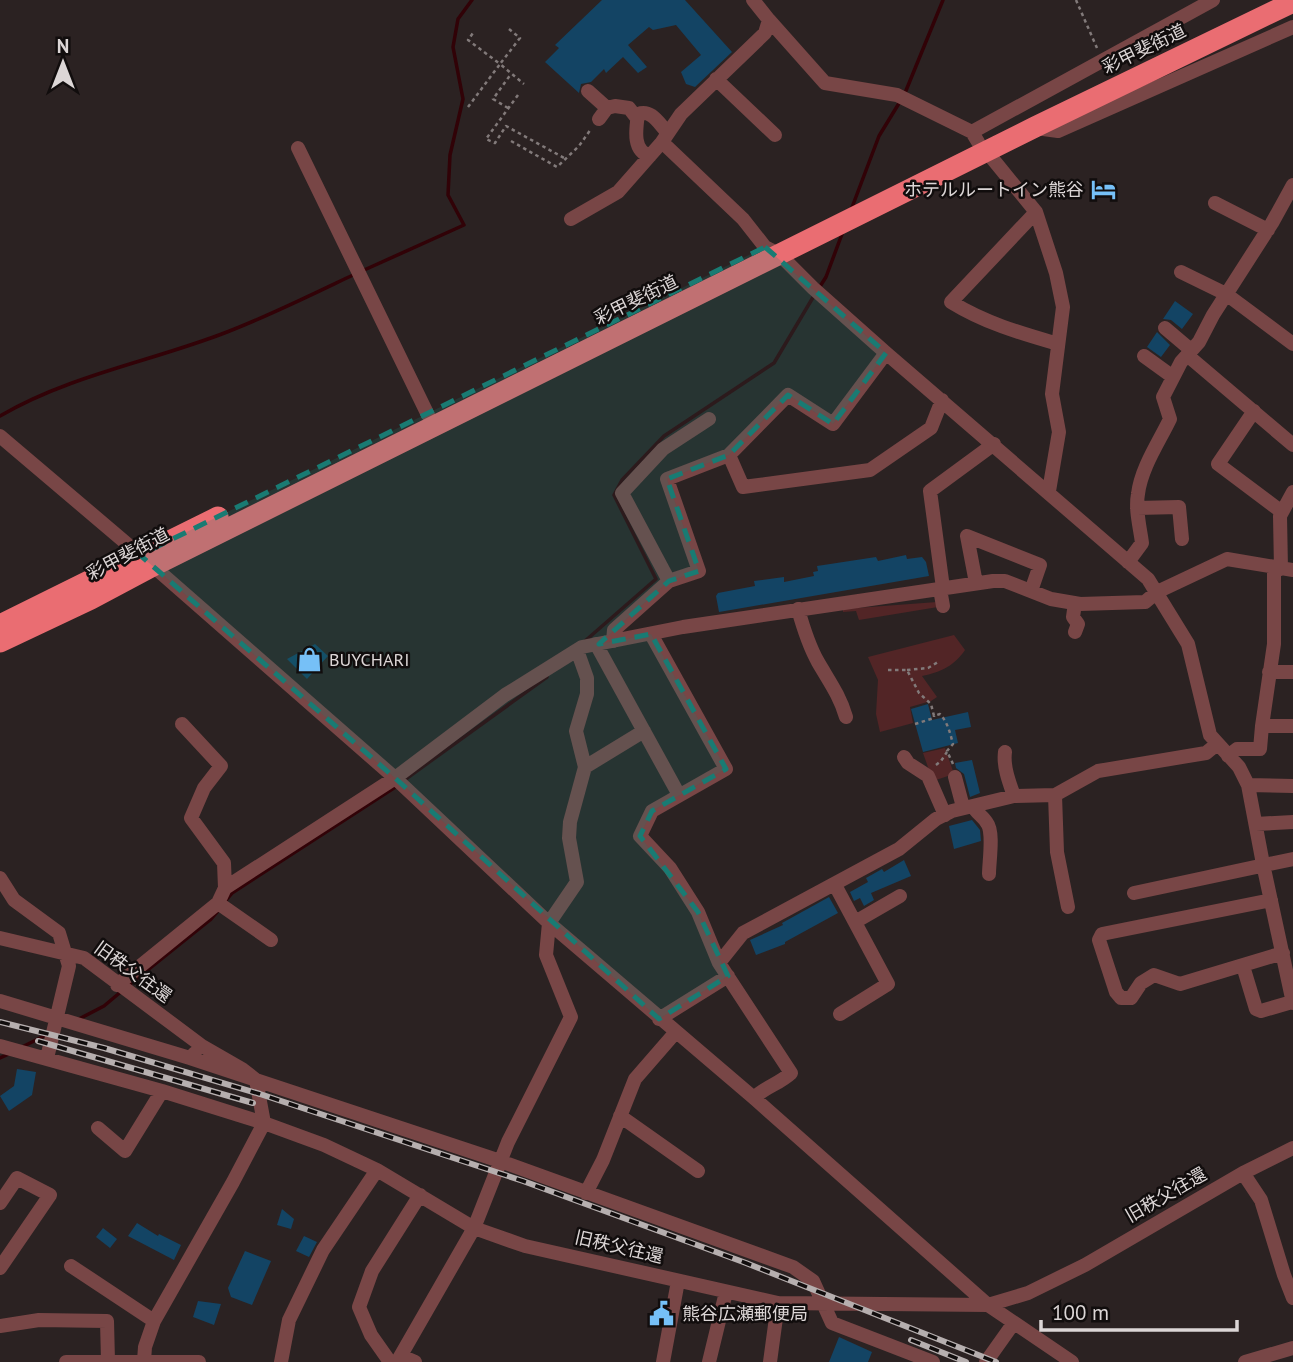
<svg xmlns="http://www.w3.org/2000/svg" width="1293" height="1362" font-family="'PT Sans','Noto Sans JP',sans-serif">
<rect width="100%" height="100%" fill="#2b2222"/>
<path fill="#522526" d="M937,602L938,607L859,620L856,611L843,612V609Z
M954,635L965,650C954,666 941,672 922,676L937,697L931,701L910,707L913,723L880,732L876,714L878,680L868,657Z
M945,748L954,774L936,780L929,770L923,753Z"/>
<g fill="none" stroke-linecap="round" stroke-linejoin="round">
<path stroke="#310207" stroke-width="3.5" d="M905,93L943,0
M851,210L879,136L901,100
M362,271L464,225L448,195L450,155L463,99L453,47L458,19L472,0
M819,288L826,277L842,234
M0,416C70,375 153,361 227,332C271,315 313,294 355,274
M585,641L656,579L614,495L622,480L664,436L774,363L815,294
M403,781L547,677
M226,900L232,893L397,786
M129,985L210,920L217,912
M77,1020L104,1006L123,990
M24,1046L48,1034
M0,1058L11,1053"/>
</g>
<path fill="#134464" d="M602,0H685L732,52L695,87L686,84L681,72L701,55L676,25L653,30L649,27L628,45L647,67L638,73L623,57L606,73L604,69L591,82L581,84L579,93L545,62L559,48L555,45Z
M1175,301L1193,314L1182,329L1171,320L1163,319Z
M1157,332L1170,345L1161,357L1147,347Z
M906,555L907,559L922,557L926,562L929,576L719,612L716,596L718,593L755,586L754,581L784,577V582L814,576L813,572L818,571L817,566L876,557L878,561Z
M315,644L328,656L307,679L287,659Z
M928,704L932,720L968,712L971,727L955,730L958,743L923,752L911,709Z
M972,760L980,793L970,797L964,774L956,768L955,763Z
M972,820L980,830L981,841L954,849L949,826Z
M904,860L911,876L871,893L874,900L864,906L860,898L854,901L850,892L868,882L866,878L882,869L884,872Z
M829,897L838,913L785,942V944L756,955L750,940L783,925L782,923Z
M17,1069L36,1072L32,1095L9,1111L0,1096L14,1086Z
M282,1209L294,1219L291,1229L277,1225Z
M137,1223L158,1236L159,1234L181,1245L174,1260L128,1236Z
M103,1228L117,1239L110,1248L96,1237Z
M304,1236L317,1242L309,1257L296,1251Z
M245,1251L271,1261L252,1305L231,1297L228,1288Z
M198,1301L221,1304L214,1325L193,1317Z
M839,1337L872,1352L868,1362H829Z"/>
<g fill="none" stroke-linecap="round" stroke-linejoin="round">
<path stroke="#827a7a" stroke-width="2.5" stroke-dasharray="3.5 3.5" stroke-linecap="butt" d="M1076,0L1097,48
M509,29L520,38L500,64L524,84
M518,95L486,139L495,143L506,126L566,159
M468,107L500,64L468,40L473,33
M508,108L493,99L511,74
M511,141L557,167L579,146L591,129
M888,670H907L919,693L931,704L934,716L940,714C948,723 950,733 953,744L947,751L953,764
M907,670L928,668L938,662
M915,724L934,718V716
M936,765L941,761L947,752"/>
<path stroke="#784646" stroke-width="14" d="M753,0L769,20L765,33L681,114L662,142L743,219L765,247L779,254L813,288L886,353L1148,579L1188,644L1210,735L1239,767L1248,785L1263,864L1293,1003
M769,20L825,83L897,95L972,132
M716,79L775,135
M588,91L607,108
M599,119L607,108L615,106L629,108L636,117
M1036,128L1058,131L1293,27
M978,142L972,132L1213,0
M298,148L428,415
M987,152L1036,212L1056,273L1063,307L1052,394L1059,432L1049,491
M650,156C632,151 636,129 638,114C652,109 659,124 668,133
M1215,203L1268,230
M1036,212L951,302C985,323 1020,333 1058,344
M571,219L618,192L662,142
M1181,272L1226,294L1293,344
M1165,328L1191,350
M1187,355L1293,445
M1144,356L1173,377
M1254,411L1218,464L1282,512
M0,436L153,566L395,778L549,923L754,1098L988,1305L1072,1362
M729,455L743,487L870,470L931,428L942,400
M1137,508L1179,507L1182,539
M1128,562L1142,543C1140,527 1135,510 1138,494C1141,468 1159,442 1170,419L1163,397L1181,362L1199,342L1213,315L1272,223L1293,185
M1274,568V644L1262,726H1293
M1281,569L1280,516L1293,492
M669,581L622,493L663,449L709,419
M976,583L967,536L1040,565L1031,591
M943,588L930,491L994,444
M940,589L943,606
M1075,603L1073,617L1078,624L1075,632
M798,609C803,627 809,646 818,662C829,681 840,696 846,717
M651,634L726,769L652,811L640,836L670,868L698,912L719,963
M613,641L614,630L669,581L699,571L667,479L729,455L788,395L833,424L886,353
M596,644L679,795
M577,650L587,678V694L576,731L585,767L644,731
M1269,672H1293
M182,724L221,766L204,788L191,818L224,863L225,888
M1005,752C1003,766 1009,782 1014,796
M1228,756L1237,749H1260L1262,726
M904,757L908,763L928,776L945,815
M955,777L963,807
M1248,785L1293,786
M1055,795L1057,852L1068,907
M973,806C976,813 983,816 987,823C994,832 989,862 989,874
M1256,824L1293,822
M0,878L14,900L59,933L69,966L47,1058
M835,885L888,984L840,1014
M1134,893L1293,859
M1271,900L1102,934L1099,940L1116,992L1121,998H1131L1141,983L1154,975L1180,984L1283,953
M218,903L271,940
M855,922L900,896
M0,938L84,958L202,1046L242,1069L256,1080L264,1123
M1243,966L1256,1009L1261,1011L1292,1002
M117,985L218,903L225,888L395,778L505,695L582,647L683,627L993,581H1005L1051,599L1080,604L1145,602L1157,592L1227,559L1293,570
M0,1001L190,1058L195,1053
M659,1019L728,976
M0,1046L162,1091L264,1123L324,1145L377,1170L474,1228L525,1246L778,1303L988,1305L1028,1293L1085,1265L1243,1173L1293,1148
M190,1058L500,1161L793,1267L813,1281L832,1323L933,1362
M754,1098C765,1087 779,1084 791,1073L719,963L743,933L899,849L936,819L952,811L1014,796L1055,795L1098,771L1206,753L1217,744
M620,1116L698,1171
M98,1128L125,1151L162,1091
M1243,1173L1261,1200L1284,1275L1293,1298
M586,1193L603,1160L635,1079L675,1033
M0,1203L17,1178L50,1195L0,1268
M71,1266L154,1321L233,1182L264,1123
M0,1326L39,1320L107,1321L108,1361
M401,1356L415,1362
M144,1361L145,1347L154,1321
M66,1362H199
M281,1362L289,1320L323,1250L377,1170
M390,1362L371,1335L359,1307L372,1271L420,1195
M397,1362L474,1228L508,1142L571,1017L546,955L549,923L577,882L569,838L570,822L585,767
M663,1362L678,1281
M709,1362L726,1292
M770,1362L778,1303
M986,1362L1013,1324
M1245,1362L1293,1348"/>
<path stroke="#ea6d72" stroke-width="21" d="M0,625L218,517
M0,642L91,599L153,566L1035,127L1293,2"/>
<defs>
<path id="rail" d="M0,1022L104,1048L260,1094L523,1181L746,1263L996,1362
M38,1041L253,1103
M911,1340L966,1362"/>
</defs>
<use href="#rail" stroke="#b6afaf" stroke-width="6"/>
<use href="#rail" stroke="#110d0d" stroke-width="3.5" stroke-dasharray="10" stroke-linecap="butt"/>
</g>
<path fill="#197b73" fill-opacity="0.2" stroke="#197b73" stroke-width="5" stroke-dasharray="14 9" stroke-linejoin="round" d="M765,247L886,353L833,424L788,395L729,455L667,479L699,571L669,581L599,644L651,634L726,769L652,811L640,836L698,912L728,976L659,1019L395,778L140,555Z"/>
<defs>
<symbol id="hotel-bare" viewBox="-9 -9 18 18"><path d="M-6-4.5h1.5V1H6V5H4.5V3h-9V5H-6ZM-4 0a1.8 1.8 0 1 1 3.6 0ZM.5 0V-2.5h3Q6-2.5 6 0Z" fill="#76c0f7" stroke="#110d0d" stroke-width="2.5" paint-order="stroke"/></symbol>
<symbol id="shop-bare" viewBox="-9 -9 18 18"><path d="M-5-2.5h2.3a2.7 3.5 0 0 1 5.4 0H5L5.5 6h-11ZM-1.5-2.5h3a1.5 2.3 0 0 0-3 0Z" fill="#76c0f7" stroke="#110d0d" stroke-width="2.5" paint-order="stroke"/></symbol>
<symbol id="civic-bare" viewBox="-9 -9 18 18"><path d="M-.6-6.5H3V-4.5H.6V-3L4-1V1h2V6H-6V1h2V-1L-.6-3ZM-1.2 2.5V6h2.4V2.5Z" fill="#76c0f7" stroke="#110d0d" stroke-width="2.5" paint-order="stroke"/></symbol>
</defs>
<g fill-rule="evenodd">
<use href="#hotel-bare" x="1086" y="172" width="35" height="35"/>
<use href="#shop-bare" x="292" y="642" width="35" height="35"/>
<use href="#civic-bare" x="644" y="1296" width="35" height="35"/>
</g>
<g text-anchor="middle" stroke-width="5" stroke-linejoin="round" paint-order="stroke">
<g font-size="18" fill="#dcd6d6" stroke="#110d0d">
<text transform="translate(1144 49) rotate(-26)" y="6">彩甲斐街道</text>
<text transform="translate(636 300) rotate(-26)" y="6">彩甲斐街道</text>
<text transform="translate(128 554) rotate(-28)" y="6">彩甲斐街道</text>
<text transform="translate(133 972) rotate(36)" y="6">旧秩父往還</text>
<text transform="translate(1166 1195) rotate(-30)" y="6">旧秩父往還</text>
<text transform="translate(619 1247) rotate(13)" y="6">旧秩父往還</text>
</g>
<g font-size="18" fill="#dcd6d6" stroke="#110d0d" text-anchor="start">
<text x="1084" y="196" text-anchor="end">ホテルルートイン熊谷</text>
<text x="329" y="666">BUYCHARI</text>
<text x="682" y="1320">熊谷広瀬郵便局</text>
</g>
</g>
<g transform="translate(63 63)" stroke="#110d0d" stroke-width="5" paint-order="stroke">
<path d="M0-5L12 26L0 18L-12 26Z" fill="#dcd6d6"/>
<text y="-10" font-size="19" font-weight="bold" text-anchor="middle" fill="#dcd6d6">N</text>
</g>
<path d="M1041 1320v10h196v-10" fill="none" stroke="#dcd6d6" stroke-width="3.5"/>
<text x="1052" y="1320" font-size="21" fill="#dcd6d6" stroke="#110d0d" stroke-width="5" paint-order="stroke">100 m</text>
</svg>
